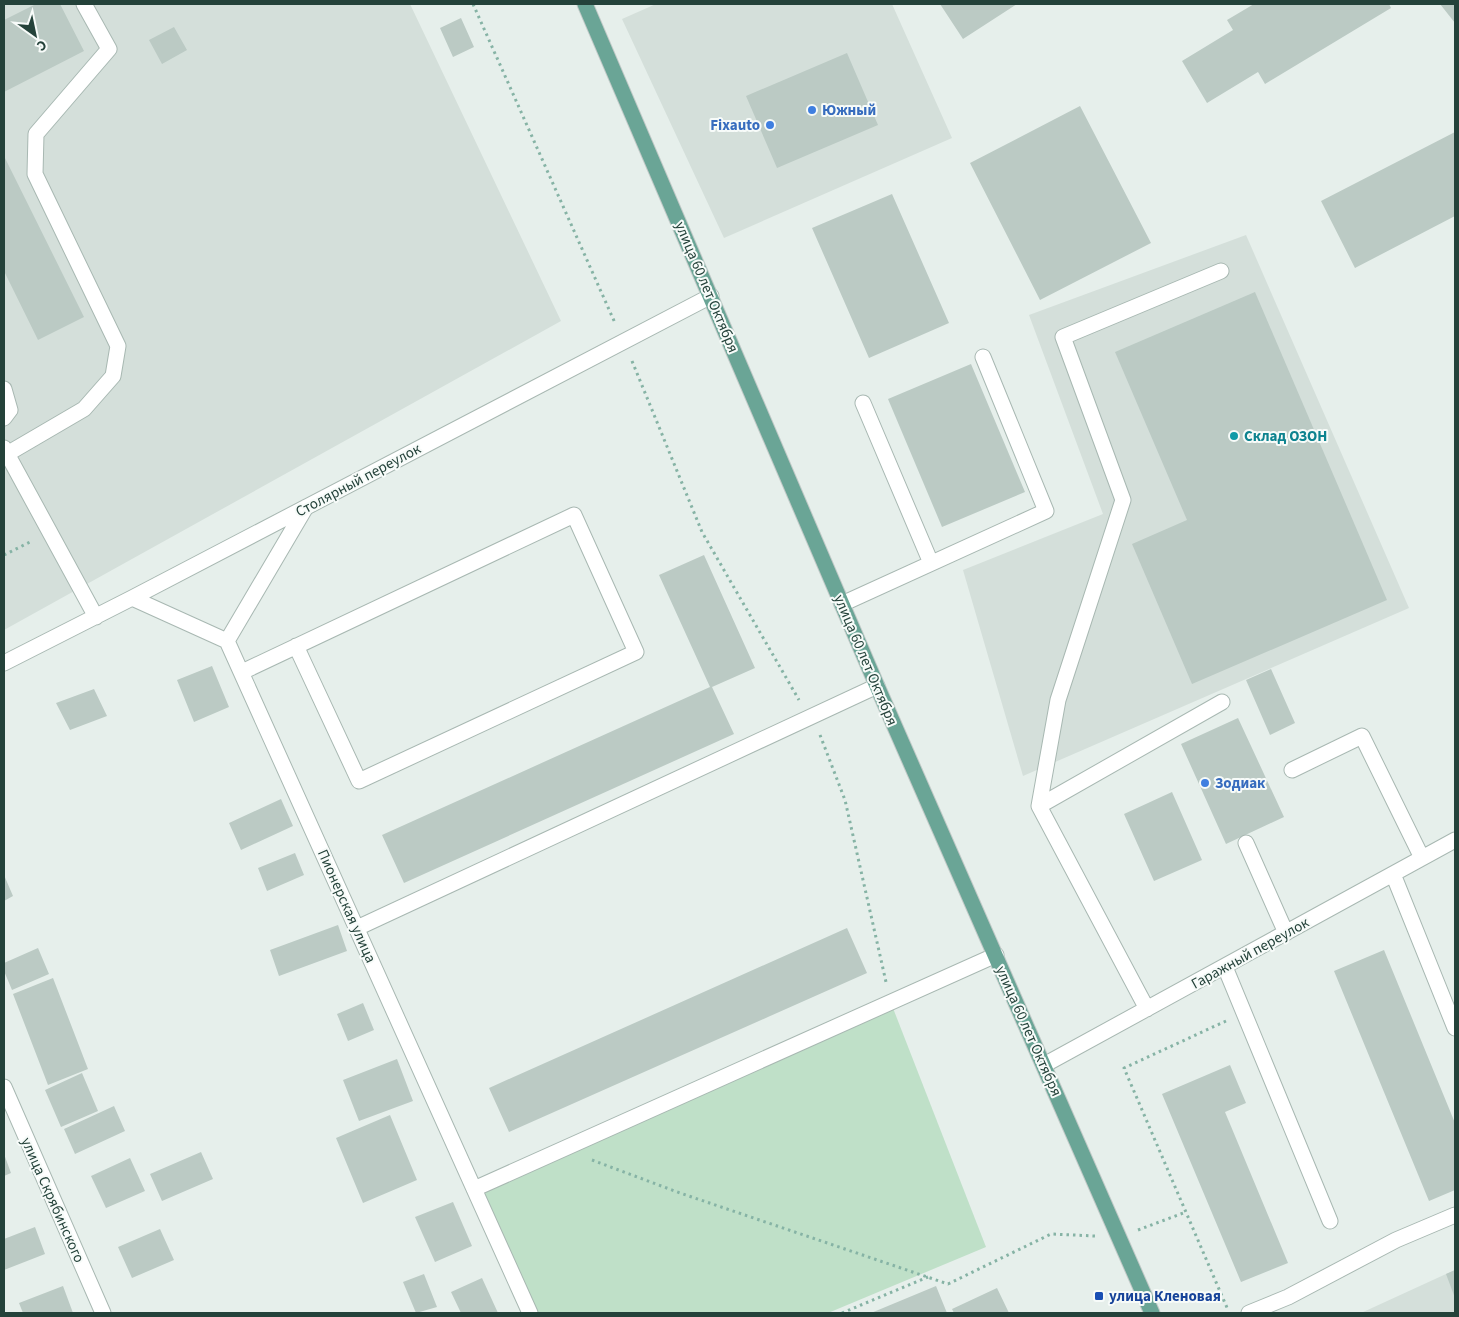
<svg xmlns="http://www.w3.org/2000/svg" width="1459" height="1317" font-family="'Source Sans 3',sans-serif">
<rect width="100%" height="100%" fill="#e6efeb"/>
<path fill="#d4dfda" d="M4,4H410L561,321L4,630Z
M656,4H892L952,138L724,238L622,19Z
M1246,235L1409,608L1023,776L963,570L1103,514L1029,315Z
M1455,1270V1313H1361L1446,1274Z"/>
<path fill="#bfe0c8" d="M891,1003L986,1247L828,1313H538L474,1189Z"/>
<path fill="#bbcac4" d="M36,4H60L84,51L4,92V20Z
M940,4H1017L963,39Z
M1254,4H1389L1391,8L1265,84L1258,72L1207,103L1182,61L1233,30L1227,20Z
M1440,4H1455V23Z
M461,18L474,47L453,57L440,28Z
M174,27L187,50L162,64L149,40Z
M847,53L878,125L777,168L746,96Z
M1080,106L1151,243L1040,300L970,163Z
M1455,132V216L1355,268L1321,201Z
M4,156L84,317L38,340L4,271Z
M892,194L949,323L869,358L812,228Z
M1255,292L1387,600L1192,684L1132,544L1187,520L1115,352Z
M971,364L1025,492L942,527L888,399Z
M704,555L755,668L712,687L734,734L404,883L382,835L710,687L659,575Z
M212,666L229,707L194,722L177,680Z
M1271,669L1295,723L1270,735L1246,680Z
M94,689L107,716L70,730L56,703Z
M1238,718L1284,817L1226,844L1181,744Z
M1172,792L1202,860L1154,881L1124,814Z
M281,799L293,826L241,850L229,823Z
M295,853L304,875L267,891L258,868Z
M4,875L13,896L4,901Z
M338,925L347,951L279,976L270,950Z
M847,928L867,973L509,1132L489,1088Z
M38,948L49,974L12,990L4,971V963Z
M1384,950L1455,1123V1190L1429,1201L1334,971Z
M53,978L88,1069L48,1085L13,994Z
M363,1003L374,1030L348,1041L337,1014Z
M397,1059L413,1101L359,1121L343,1080Z
M1230,1065L1246,1103L1225,1112L1288,1263L1241,1282L1162,1094Z
M82,1073L98,1111L61,1127L45,1090Z
M114,1106L125,1131L75,1154L64,1129Z
M390,1115L417,1180L363,1203L336,1138Z
M201,1152L213,1179L162,1201L150,1174Z
M4,1154L11,1173L4,1176Z
M130,1158L145,1191L106,1208L91,1176Z
M453,1202L472,1246L435,1262L415,1217Z
M35,1227L45,1254L4,1270V1239Z
M160,1229L174,1260L132,1278L118,1247Z
M1455,1270V1298L1446,1274Z
M424,1274L437,1307L416,1313L403,1282Z
M482,1278L498,1313H461L451,1292Z
M63,1286L73,1313H23L19,1303Z
M936,1286L947,1313H871Z
M997,1288L1009,1313H954L952,1309Z"/>
<g fill="none" stroke-linecap="round" stroke-linejoin="round">
<defs>
<path id="minor" d="M4,389L10,410L4,418
M863,403L931,563
M4,448L96,617
M7,454L84,409L113,376L118,346L35,174L36,134L109,49L84,4
M306,507L227,641L530,1313
M132,598L227,641
M842,604L1046,511L983,357
M4,663L132,598L711,296
M242,672L574,515L636,652L359,781L296,646
M1292,770L1362,736L1422,858
M1039,806L1058,700L1123,500L1063,337L1221,271
M1246,843L1286,933
M1393,874L1455,1028
M357,928L877,686
M1225,967L1330,1221
M1147,1009L1039,806L1222,702
M1044,1065L1455,840
M4,1087L103,1313
M474,1189L996,955
M1249,1313L1288,1297L1396,1240L1455,1215"/>
<path id="major" d="M585,4L877,686L1152,1313"/>
</defs>
<use href="#minor" stroke="#a8b8b2" stroke-width="17"/>
<use href="#major" stroke="#c2cac8" stroke-width="17"/>
<path stroke="#86b3a5" stroke-width="3" stroke-dasharray="2.5 4" stroke-linecap="butt" d="M473,4L615,323
M632,361L702,532L799,700
M4,555L32,541
M820,735L845,800L886,982
M1226,1021L1124,1068L1228,1310
M592,1160L680,1193L948,1284L1051,1234L1095,1236
M1138,1230L1186,1212
M842,1313L928,1277"/>
<use href="#minor" stroke="#fff" stroke-width="15"/>
<use href="#major" stroke="#6aa596" stroke-width="15"/>
</g>
<g fill="#3f7fe0" stroke="#f7fbf9" stroke-width="2">
<circle cx="812" cy="110" r="5"/>
<circle cx="770" cy="125" r="5"/>
<circle cx="1205" cy="783" r="5"/>
</g>
<circle fill="#0f9aa8" stroke="#f7fbf9" stroke-width="2" cx="1234" cy="436" r="5"/>
<rect fill="#1a4fb4" stroke="#f7fbf9" stroke-width="2" x="1094" y="1291" width="10" height="10" rx="2.5"/>
<g text-anchor="middle" stroke-width="4" stroke-linejoin="round" paint-order="stroke">
<g font-size="15" font-weight="bold" fill="#366cbe" stroke="#f7fbf9" text-anchor="start">
<text x="822" y="115">Южный</text>
<text x="760" y="130" text-anchor="end">Fixauto</text>
<text x="1215" y="788">Зодиак</text>
</g>
<g font-size="15" fill="#24423a" stroke="#f7fbf9">
<text transform="translate(707 287) rotate(67)" y="5">улица 60 лет Октября</text>
<text transform="translate(358 480) rotate(-28)" y="5">Столярный переулок</text>
<text transform="translate(866 660) rotate(67)" y="5">улица 60 лет Октября</text>
<text transform="translate(347 906) rotate(66)" y="5">Пионерская улица</text>
<text transform="translate(1250 953) rotate(-29)" y="5">Гаражный переулок</text>
<text transform="translate(1029 1031) rotate(66)" y="5">улица 60 лет Октября</text>
<text transform="translate(53 1200) rotate(66)" y="5">улица Скрябинского</text>
</g>
<g font-size="15" font-weight="bold" fill="#0d838f" stroke="#f7fbf9" text-anchor="start">
<text x="1244" y="441">Склад ОЗОН</text>
</g>
<g font-size="15" font-weight="bold" fill="#164399" stroke="#f7fbf9" text-anchor="start">
<text x="1109" y="1301">улица Кленовая</text>
</g>
</g>
<rect width="1459" height="1317" fill="none" stroke="#24423a" stroke-width="10"/>
<g transform="translate(35 35) rotate(147)" stroke="#f7fbf9" stroke-width="4" paint-order="stroke">
<path d="M0-4L9 19L0 12L-9 19Z" fill="#24423a"/>
<text y="-8" font-size="14" font-weight="bold" text-anchor="middle" fill="#24423a">С</text>
</g>
</svg>
